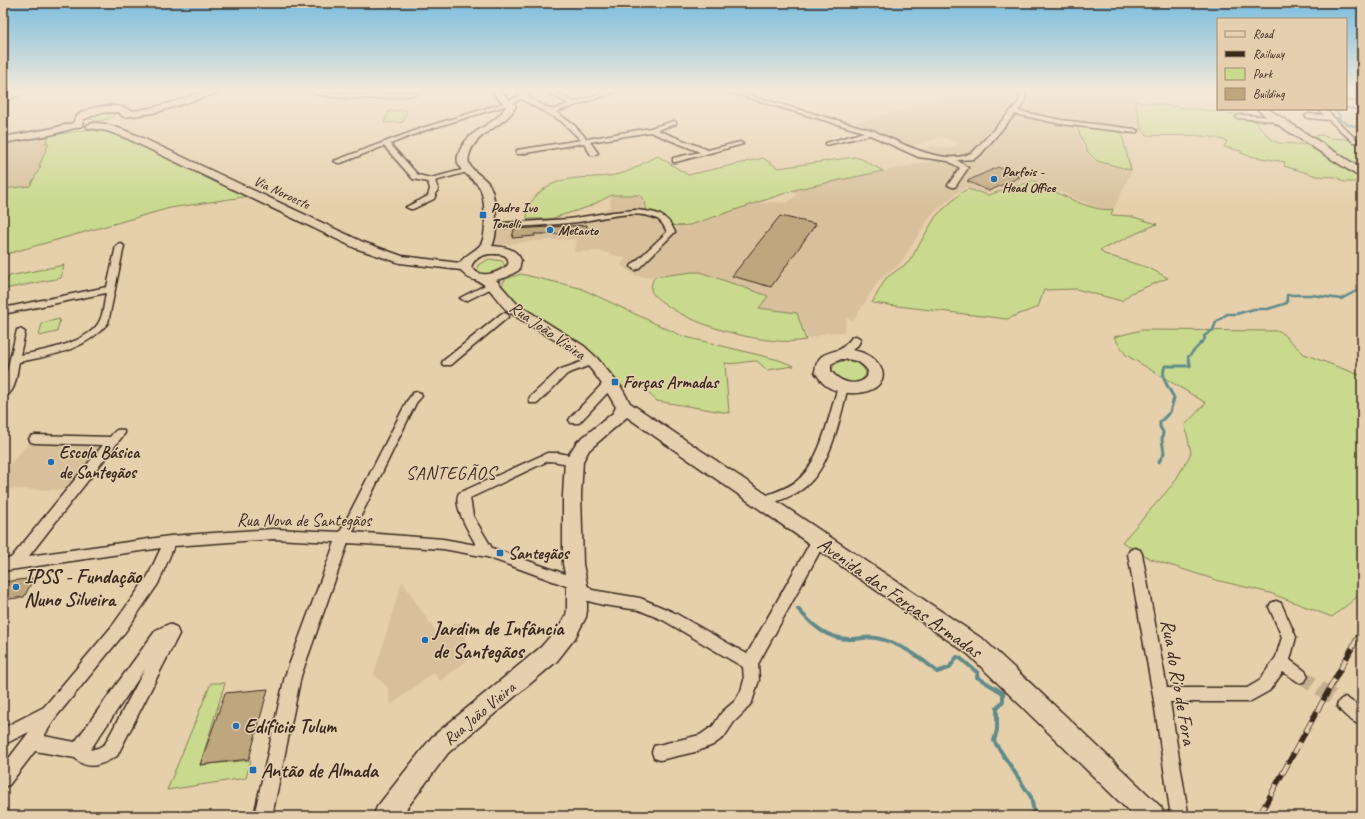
<svg xmlns="http://www.w3.org/2000/svg" width="1365" height="819" font-family="Caveat,sans-serif">
<rect width="100%" height="100%" fill="#e6cfab"/>
<filter id="ink" filterUnits="userSpaceOnUse"><feTurbulence type="fractalNoise" baseFrequency=".025" numOctaves="2"/><feDisplacementMap in="SourceGraphic" scale="8" xChannelSelector="R" yChannelSelector="G"/><feConvolveMatrix kernelMatrix="1 2 1 2 8 2 1 2 1" color-interpolation-filters="sRGB"/></filter>
<g filter="url(#ink)">
<path fill="#d7c09b" d="M939,91H1018L1019,98L1016,105L1000,122L984,135L986,139L971,153L960,157H944L919,152L932,145L950,149L959,143L941,137L909,147L884,134L852,124L945,98L940,96L942,95L935,92Z
M1025,91H1134L1142,130L1066,121L1018,112L1028,98Z
M1017,113L1074,125L1085,151L1095,161L1132,171L1114,208L1105,209L1090,205L1031,178L1026,181L985,193L966,187L959,191L931,215L900,264L879,280L853,321L847,317L844,332L826,333L808,339L797,313L759,308L768,296L700,272H692L647,277L637,276L621,266L625,258L599,251L574,252L577,239L532,241L496,246L495,223L589,217L611,207L610,194L641,192L648,211L669,221L675,228L687,227L754,204L774,202L787,203L797,195L792,191L798,188L934,161L972,160Z
M47,135L45,143H49L45,151L41,166L30,186L3,188V141Z
M29,443L97,446L100,448L98,452L66,490L3,489V472Z
M402,581L435,631L464,621L466,650L471,657L440,681L434,672L391,705L387,687L374,674Z"/>
<path fill="#c9d98e" stroke="#828256" d="M1135,100L1140,102L1235,114L1239,117L1254,120L1271,139L1278,143L1314,145L1362,176V182H1344L1337,177L1317,176L1284,166L1285,162L1249,156L1241,153V151L1224,147L1227,141C1202,132 1174,137 1147,135L1142,130Z
M407,110L403,122L384,123L389,111Z
M110,112L115,114C109,120 98,123 90,119L95,115Z
M1076,125L1133,132L1122,135L1131,170L1097,161L1087,151Z
M97,128L122,135L250,196L170,208L3,255V189L30,186L41,166H39L49,143H45L49,136Z
M1321,135L1329,138L1362,140V169L1308,136Z
M658,156L688,175L763,158L778,168L854,157L862,159L883,171L798,189L690,225C682,226 671,227 663,222C658,219 655,217 648,216L645,202L640,195H612L588,207L550,219H527C527,209 530,202 537,195C561,171 590,181 619,174C634,171 644,161 658,156Z
M1032,180C1051,189 1093,214 1113,209L1111,215L1130,216L1157,224L1100,250L1104,254L1149,268L1168,278L1131,293L1122,301L1076,289L1044,290L1038,307L1007,319L872,303L886,278L909,262L936,216L962,192L968,189L988,195L1030,182Z
M489,259L502,261L505,266C501,275 483,278 477,269L478,265Z
M64,265L61,278L4,289L9,276Z
M692,272H700L768,296L759,308L797,313L806,340C768,347 696,327 665,304C660,300 652,296 651,289C651,285 653,280 654,277Z
M521,274L580,288L682,336L779,360L794,366L767,370L757,361C746,361 735,365 725,363L729,413L657,401L634,380L621,388C609,370 596,353 578,341C557,326 514,308 502,286L505,279Z
M60,319L57,332L39,336L42,323Z
M1142,330L1280,331L1304,354L1362,376V593L1332,617L1270,593L1216,580L1151,559L1122,542L1174,483L1191,453L1185,425L1206,403L1126,355L1114,337Z
M848,361C857,362 864,365 866,374L862,380C852,385 837,383 832,371C833,362 841,361 848,361Z
M211,683H225L200,765L251,760L246,778L167,790Z"/>
<g fill="none" stroke-linecap="round" stroke-linejoin="round">
<path stroke="#608b89" stroke-width="2" d="M3,103L30,91
M1331,109L1339,114L1340,117L1338,118L1347,124L1362,128"/>
<path stroke="#608b89" stroke-width="2.5" d="M1190,364L1188,357L1205,339L1204,336L1213,330L1216,322L1227,314H1236L1254,309H1268L1287,303V295H1312L1341,299L1362,288"/>
<path stroke="#608b89" stroke-width="3" d="M1159,462L1164,453L1162,439L1163,432L1160,427V422L1170,412L1174,398C1169,387 1160,379 1165,366H1190V363"/>
<path stroke="#608b89" stroke-width="4" d="M798,609C813,626 828,640 852,639C860,639 868,636 876,638C898,642 921,657 937,672L949,668L957,657L960,658L978,673L977,677L1003,693V701L997,708V730L994,741L1031,797L1034,812L1026,816"/>
</g>
<path fill="#bea77f" stroke="#3b2a1e" d="M998,167L1020,177L989,191L967,181Z
M780,216L816,224L771,287L732,276Z
M587,225V234H534L535,236L512,238L514,229Z
M34,578L24,597L3,600V582Z
M268,689L249,759L200,765L225,693Z"/>
<g fill="none" stroke-linecap="round" stroke-linejoin="round">
<path stroke="#c4ae8f" stroke-width="15" stroke-dasharray="15 8" stroke-linecap="butt" d="M1300,676L1345,705"/>
<defs>
<path id="street" d="M309,91L367,95L425,91C410,101 324,101 309,91Z
M527,91H534L526,96L552,110L569,104L545,91H553L575,102L609,91H618L556,112L574,125L587,139L650,128L674,121L676,122V124L657,130L708,150L740,142L743,144L676,162H673V158L700,152L650,132L590,142L598,153L594,155H591L584,143L520,154H517V150L581,140L561,121L521,99L511,104L426,130L390,144L418,175L431,178L470,168L474,170L435,181L438,189L434,199L413,209H410L406,207L428,196L430,189L428,182L413,179L384,146L341,163H338L334,161L422,128L507,102Z
M725,91H734L875,131L876,132C901,143 949,169 974,151L1018,103L1020,98L1018,91H1024C1027,100 1024,104 1018,111L1061,120L1135,129L1138,131L1135,133L1061,124L1015,114L980,155L974,159L957,160L968,168L955,187H952L948,185L960,168L948,161L918,157L870,135L826,145V143L864,132Z
M1318,109H1325L1357,140V142H1353L1329,120L1308,118L1305,116L1308,114L1324,115Z
M1239,115L1275,117L1278,119L1275,121L1237,118L1236,117Z
M636,210C655,212 667,213 675,232L638,269L635,270L631,267L632,265L667,232C664,226 661,220 655,218C629,208 596,221 569,223C543,226 516,227 489,228L485,226L489,224L569,219L613,212Z
M120,243L124,246L108,323C84,351 53,355 19,362C16,374 17,393 3,397V387L17,330L20,329L25,332L20,355C42,351 90,343 100,320C104,312 104,301 106,293L3,314V308L107,287L116,246Z
M493,281L496,282L498,284L496,286L468,300L465,301L460,298Z
M504,313L507,314L509,316L507,318L451,365H443L442,363L443,361L501,314Z
M856,336L861,339L858,345L845,356H837L836,354C841,347 848,344 852,337Z
M592,358L596,359L597,361L596,363L567,374L538,403H530L529,400L530,397L559,370Z
M609,380L613,381L614,384L613,387L579,423H571L569,420L571,417L605,381Z
M843,383L847,384L848,387C840,418 831,466 805,487C793,497 777,501 763,506L759,504L757,501L759,498C772,493 787,489 798,480C821,460 829,415 838,387L839,384Z
M417,392L421,393L422,396L416,403L353,532L443,539L476,545C470,533 452,506 459,493L547,453H559L578,457L580,460L578,463C570,466 558,461 548,461L470,498L473,516L492,548L582,580L592,590L640,598L673,612L747,654L814,536L819,535L824,536L825,540L824,544L758,664L759,680L752,702L745,711L734,722L724,737L713,745L695,752L660,760L654,758L652,752L654,746L700,735L713,726L722,712L735,701L741,691L744,680L743,667L663,620L639,610L603,605L588,601L583,599L572,588L487,557L443,549L348,543L301,676L272,816H254L285,676L335,542L273,539L174,546L158,584L123,635L56,717L44,736L75,742L156,630L169,624L176,627L179,634L117,756C103,764 88,772 75,758L35,751L9,785L3,787V766L29,732L3,745V728L44,707L113,625L148,576L161,548L3,571V559L11,558L103,445L35,443L31,442L29,439L31,436L35,435L110,437C114,432 116,428 123,430L125,433L29,556L170,536L273,529L340,532L407,401L413,393ZM145,669L105,744L98,748L90,750Z
M1135,548L1140,550L1142,554L1167,688H1247L1259,681L1276,657L1282,637L1269,607L1271,603L1276,601L1281,603L1296,637L1290,660L1305,671L1308,676L1305,681L1300,683L1283,672L1269,691L1249,702H1170L1188,813L1186,816H1167L1170,810L1153,695L1128,554L1130,550Z
M1345,697L1362,708V726C1353,722 1341,714 1337,705L1340,700Z"/>
<path id="secondary" d="M206,91H219L218,93L154,113L125,117L122,116L119,112L99,113L83,120L82,126L50,135L3,143V137L49,129L73,123C77,107 107,104 121,107C124,107 127,109 129,110C134,112 145,109 150,108C169,104 188,97 206,91Z
M491,91H500L516,106C505,128 475,131 469,156C465,169 483,175 489,184C496,195 499,234 492,246C505,247 516,248 521,260L519,270L507,277L496,280L517,304L584,346L597,358L621,387L630,403L984,640L1071,721L1161,807L1165,816H1134L968,654L627,417L589,450L583,461L581,495L583,564L587,584V610L586,617L575,638L557,661L448,753L401,816H373L377,807L432,737L541,647L561,624L566,615L567,610V584L563,564V495L565,460L577,442L613,413L616,407C605,388 591,365 573,352C552,337 529,326 508,311C499,304 494,293 486,286C477,278 468,282 461,270L400,263L355,248L126,138L107,131L88,128L86,126C95,117 123,130 134,134L363,242L402,256L460,263C466,253 478,251 482,242C487,232 485,198 480,188C474,177 454,171 458,156C466,127 495,128 506,106ZM490,254C500,254 510,253 508,265C498,273 480,280 471,267C474,258 482,255 490,254Z
M1346,101L1362,103V109L1346,107Z
M1257,109H1268L1362,169V177L1358,176L1272,121Z
M841,349C855,350 870,352 879,365C882,370 884,373 882,379C875,398 837,396 824,384C821,381 818,376 815,372C817,354 825,354 841,349ZM841,359C853,359 861,361 868,371L867,377C856,388 839,382 831,371V364Z"/>
</defs>
<use href="#street" stroke="#3b2a1e" stroke-width="3"/>
<use href="#secondary" stroke="#3b2a1e" stroke-width="3"/>
<use href="#street" fill="#e6cfaf" fill-rule="evenodd"/>
<use href="#secondary" fill="#e6cfaf" fill-rule="evenodd"/>
<defs>
<path id="rail" d="M1259,816L1362,630"/>
</defs>
<use href="#rail" stroke="#3b2a1e" stroke-width="5.5"/>
<use href="#rail" stroke="#e6cfaf" stroke-width="4" stroke-dasharray="12" stroke-linecap="butt"/>
</g>
</g>
<linearGradient id="sky" x2="0" y2="1"><stop stop-color="#7bbdde"/><stop offset="0.44" stop-color="#f4e9d9"/><stop offset="1" stop-color="#f4e9d9" stop-opacity="0"/></linearGradient>
<rect width="1365" height="206" fill="url(#sky)"/>
<g fill="#1f6fb2" stroke="#e6cfaf" stroke-width="1.5">
<circle cx="994" cy="179" r="4"/>
<rect x="479" y="211" width="8" height="8" rx="2"/>
<circle cx="550" cy="230" r="4"/>
<rect x="611" y="378" width="8" height="8" rx="2"/>
<circle cx="51" cy="462" r="4"/>
<rect x="496" y="549" width="8" height="8" rx="2"/>
<circle cx="16" cy="587" r="4"/>
<circle cx="425" cy="640" r="4"/>
<circle cx="236" cy="726" r="4"/>
<rect x="249" y="766" width="8" height="8" rx="2"/>
</g>
<g text-anchor="middle" stroke-width="3" stroke-linejoin="round" paint-order="stroke">
<g font-size="14" font-weight="bold" fill="#3b2a1e" stroke="#e6cfaf" text-anchor="start">
<text x="1002" y="176">Parfois -<tspan x="1002" dy="16">Head Office</tspan></text>
<text x="491" y="212">Padre Ivo<tspan x="491" dy="16">Tonelli</tspan></text>
<text x="558" y="235">Metauto</text>
</g>
<g font-size="14" fill="#3b2a1e" stroke="#e6cfaf">
<text transform="translate(282 192) rotate(25)" y="5">Via Noroeste</text>
</g>
<g font-size="17" fill="#3b2a1e" stroke="#e6cfaf">
<text transform="translate(548 330) rotate(35)" y="6">Rua João Vieira</text>
<text x="304" y="526">Rua Nova de Santegãos</text>
<text transform="translate(479 713) rotate(-40)" y="6">Rua João Vieira</text>
</g>
<g font-size="17" font-weight="bold" fill="#3b2a1e" stroke="#e6cfaf" text-anchor="start">
<text x="623" y="388">Forças Armadas</text>
<text x="59" y="458">Escola Básica<tspan x="59" dy="20">de Santegãos</tspan></text>
<text x="508" y="559">Santegãos</text>
</g>
<g font-size="18" letter-spacing="1" fill="#3b2a1e" stroke="#e6cfaf">
<text x="451" y="479">SANTEGÃOS</text>
</g>
<g font-size="20" font-weight="bold" fill="#3b2a1e" stroke="#e6cfaf" text-anchor="start">
<text x="24" y="583">IPSS - Fundação<tspan x="24" dy="23">Nuno Silveira</tspan></text>
<text x="433" y="635">Jardim de Infância<tspan x="433" dy="23">de Santegãos</tspan></text>
<text x="244" y="733">Edíficio Tulum</text>
<text x="261" y="777">Antão de Almada</text>
</g>
<g font-size="20" fill="#3b2a1e" stroke="#e6cfaf">
<text transform="translate(900 597) rotate(35)" y="7">Avenida das Forças Armadas</text>
<text transform="translate(1179 682) rotate(80)" y="7">Rua do Rio de Fora</text>
</g>
</g>
<rect width="1365" height="819" fill="none" stroke="#e6cfaf" stroke-width="16"/>
<rect x="8" y="8" width="1349" height="803" fill="none" stroke="#3b2a1e" stroke-width="1.5" filter="url(#ink)"/>
<rect x="1217" y="18" width="130" height="92" fill="#e6cfaf" stroke="#a28d75"/>
<rect x="1225" y="31" width="20" height="6" fill="#e6cfaf" stroke="#a28d75"/>
<text x="1253" y="38" font-size="12" fill="#3b2a1e">Road</text>
<rect x="1225" y="51" width="20" height="6" fill="#3b2a1e" stroke="#a28d75"/>
<text x="1253" y="58" font-size="12" fill="#3b2a1e">Railway</text>
<rect x="1225" y="68" width="20" height="12" fill="#c9d98e" stroke="#a28d75"/>
<text x="1253" y="78" font-size="12" fill="#3b2a1e">Park</text>
<rect x="1225" y="88" width="20" height="12" fill="#bea77f" stroke="#a28d75"/>
<text x="1253" y="98" font-size="12" fill="#3b2a1e">Building</text>
</svg>
